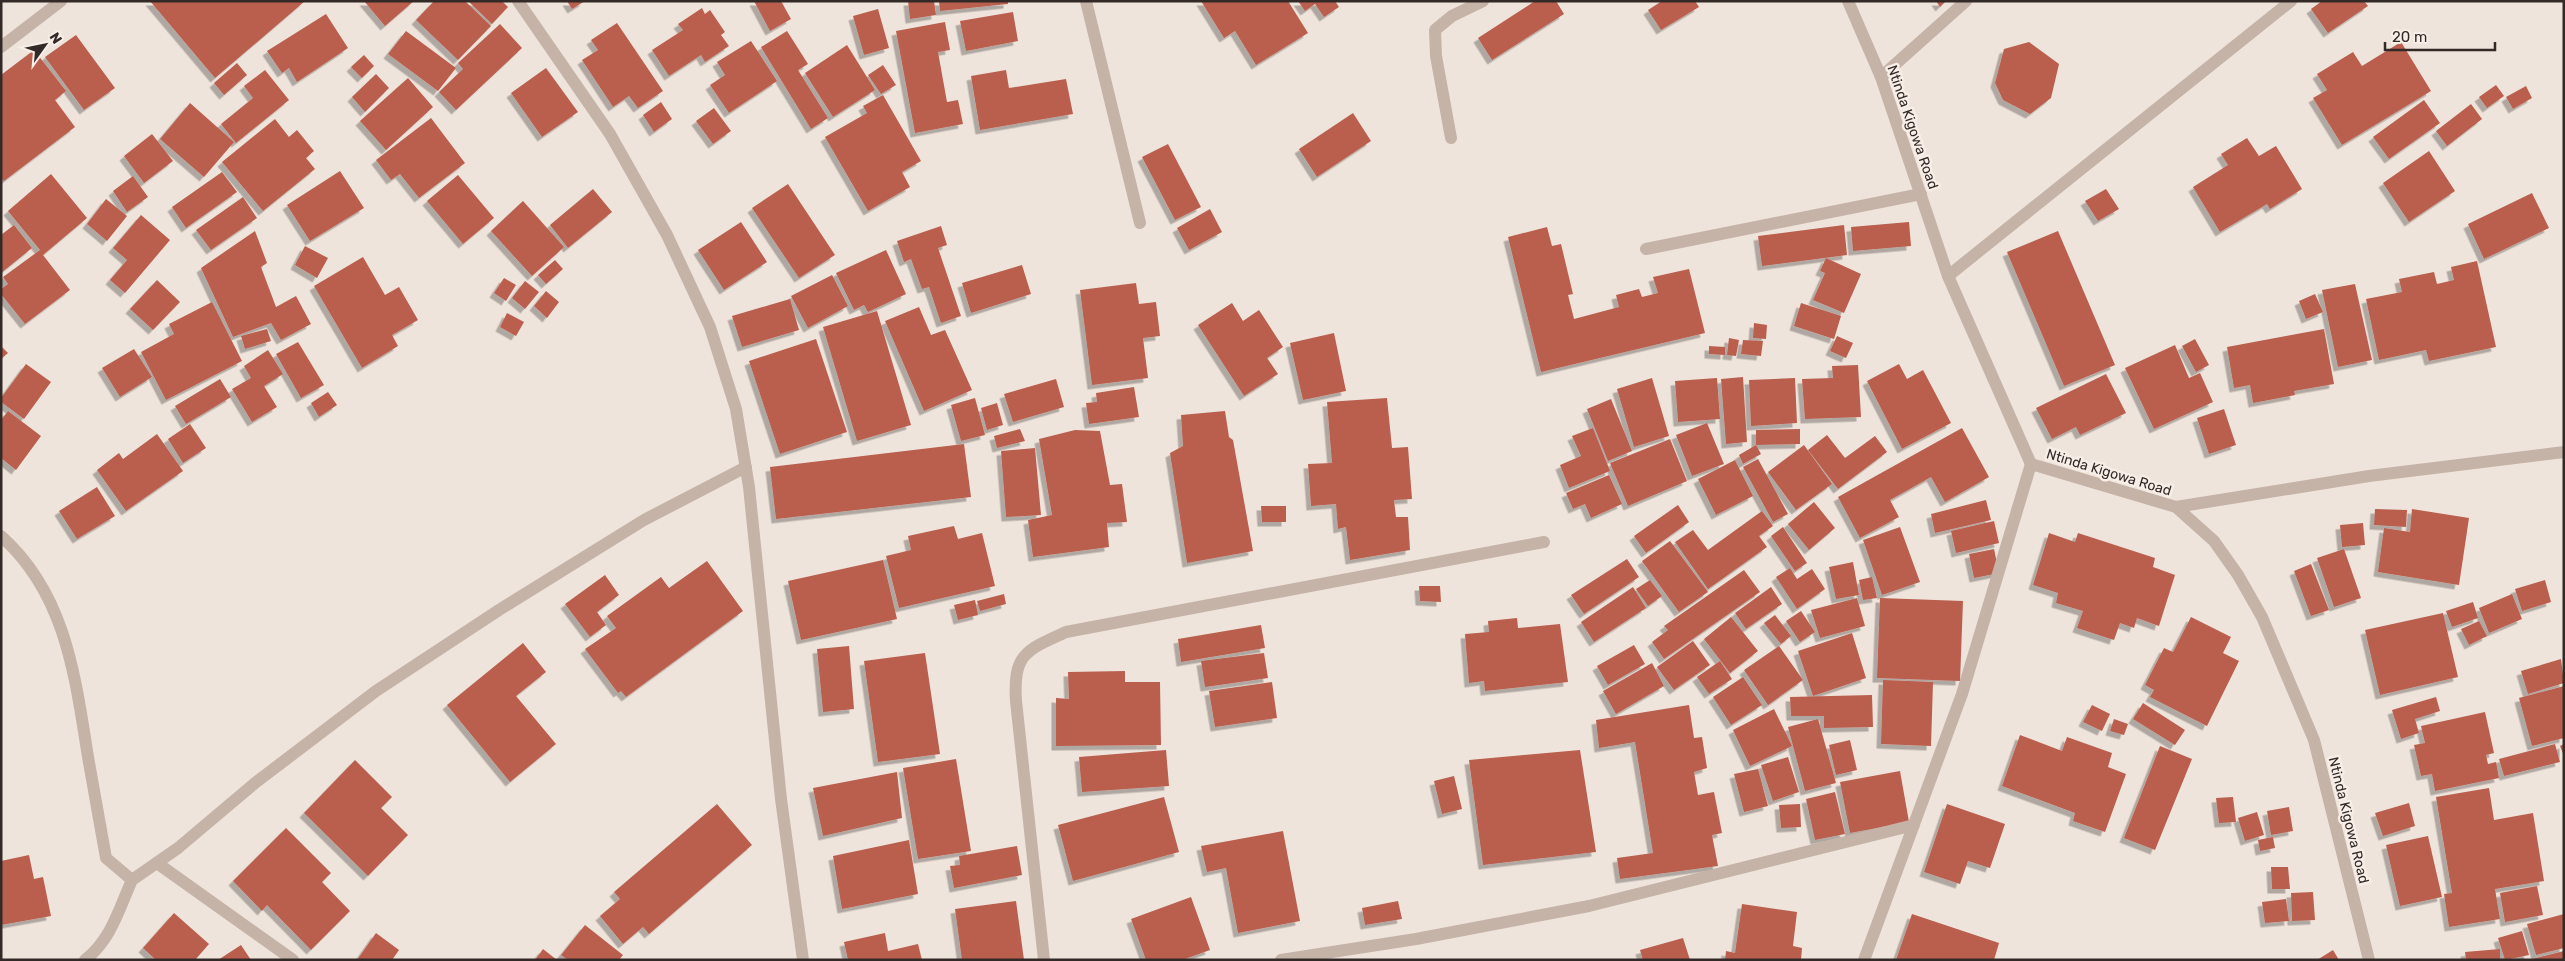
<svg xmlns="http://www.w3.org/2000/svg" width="2565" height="961" font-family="Rubik,sans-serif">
<defs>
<filter id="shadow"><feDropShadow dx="-4.5" dy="4.5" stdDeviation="0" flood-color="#0004"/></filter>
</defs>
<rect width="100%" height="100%" fill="#efe4db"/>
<path fill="#ba5e4e" filter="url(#shadow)" d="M150,1H305L215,78Z
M364,1H414L385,26Z
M434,1H465L491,26L458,60L416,20Z
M468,1H502L508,7L492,24Z
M567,1H585L572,9Z
M754,1H781L791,19L770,31Z
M908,1H934L936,15L910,19Z
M939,1H1008V4L940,11Z
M1201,1H1288L1308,33L1256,65L1235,31L1224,38Z
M1298,1H1335L1339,7L1324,17L1315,4L1305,11Z
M1535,1H1556L1564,14L1492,60L1478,38Z
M1662,1H1695L1699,7L1661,30L1648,10Z
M1936,1H1946L1940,7Z
M2322,1H2364L2368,6L2328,33L2311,9Z
M702,8L705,14L710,10L725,32L721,35L729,46L705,62L701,55L669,76L652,50L683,30L678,24Z
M878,9L889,48L864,55L853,16Z
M1013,12L1018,41L966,51L960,21Z
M326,14L348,48L297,82L289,68L282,73L267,51Z
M945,22L950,50L938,52L947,102L958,100L963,124L915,133L896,31Z
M617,23L663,91L638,108L629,96L613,107L582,60L598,50L591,40Z
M500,24L522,48L456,110L439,92L463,69L458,63Z
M406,31L456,68L438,91L388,54Z
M787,31L808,64L798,70L828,118L811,129L761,47Z
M76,35L115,88L84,110L45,57Z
M751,41L777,81L729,113L710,85L725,75L717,62Z
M2029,42L2059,64L2051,98L2030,114L2003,100L1995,83L2004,49Z
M2401,42L2431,91L2342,145L2313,98L2327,90L2317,74L2353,52L2362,66Z
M847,45L875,90L833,117L805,73Z
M34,50L66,91L55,100L75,127L4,181L1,178V75Z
M364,55L374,66L362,78L351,67Z
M237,63L247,75L224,95L214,83Z
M883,65L896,85L881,94L868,75Z
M546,68L578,112L542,137L511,93Z
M265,70L289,100L236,143L221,124L253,98L244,86Z
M1006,70L1009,88L1066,79L1073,114L980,130L971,76Z
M376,74L389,88L365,112L352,97Z
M408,78L433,107L386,150L360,121Z
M2496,85L2504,96L2487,108L2479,97Z
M2526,86L2532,98L2513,109L2506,97Z
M883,95L921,161L902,172L910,187L868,211L825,137L867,113L863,106Z
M2424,100L2440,123L2389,159L2373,137Z
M661,102L672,119L654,132L643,115Z
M190,103L234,142L204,177L160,139Z
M2471,104L2482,119L2447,146L2436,131Z
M714,108L731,131L713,144L696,121Z
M1353,113L1371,141L1317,177L1299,149Z
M431,118L465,163L419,198L400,174L391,180L376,160Z
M275,119L289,137L297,130L314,151L306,158L315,169L263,211L222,162Z
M152,134L173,161L144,183L124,156Z
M2247,138L2259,156L2276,146L2302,189L2270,209L2267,204L2220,232L2193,187L2228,165L2221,154Z
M1168,144L1201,207L1175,220L1142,157Z
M2429,151L2455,191L2409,222L2383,183Z
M340,171L364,208L310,241L287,205Z
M222,172L237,192L186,228L172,207Z
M51,174L87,218L43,255L70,290L25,324L1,294V289L8,284L3,277L40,250L8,211Z
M458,175L494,218L463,244L427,201Z
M133,176L148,197L127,212L113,191Z
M788,184L835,255L799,278L752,208Z
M593,189L612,212L568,248L550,225Z
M2106,189L2119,209L2098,221L2085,201Z
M2532,193L2549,228L2484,259L2468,224Z
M243,197L257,218L211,250L196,230Z
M106,199L127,216L107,241L87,224Z
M523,201L564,247L532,276L491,231Z
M1210,209L1222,232L1189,250L1177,228Z
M141,215L170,240L125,293L110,280L127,260L113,248Z
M741,222L767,262L724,290L698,250Z
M1909,222L1911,246L1853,251L1851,227Z
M14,225L32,248L1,273V235Z
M1844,225L1847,255L1762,266L1758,236Z
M941,226L947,245L938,248L961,316L941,323L929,287L922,289L911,259L904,262L897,241Z
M1547,227L1552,246L1561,244L1573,294L1568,295L1574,319L1619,307L1616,295L1639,289L1642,297L1658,293L1653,277L1689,269L1705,333L1541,372L1508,237Z
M255,231L267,263L261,267L276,307L296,296L311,324L281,340L271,323L233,337L201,268Z
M2058,231L2115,365L2064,386L2007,252Z
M305,246L328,258L317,278L295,265Z
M886,250L906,294L868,312L864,305L854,310L836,273Z
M363,257L385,295L399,287L418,320L392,335L398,346L362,368L314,286Z
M1826,258L1861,274L1844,313L1813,300L1825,273L1820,271Z
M555,260L563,269L546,284L538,275Z
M2477,261L2496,347L2429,361L2426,350L2379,360L2366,299L2402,292L2399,279L2434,272L2437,284L2454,280L2451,267Z
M1022,265L1031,294L971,313L962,283Z
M832,275L848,306L808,328L791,296Z
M504,278L516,285L506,301L494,293Z
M157,280L180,302L153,330L130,309Z
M525,281L539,292L525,309L512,298Z
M1136,283L1139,304L1156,302L1160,336L1143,338L1148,378L1092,385L1080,290Z
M2355,284L2372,360L2338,367L2322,290Z
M546,291L559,302L547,318L534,306Z
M2315,294L2323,312L2306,319L2299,301Z
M790,299L799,330L742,347L732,316Z
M212,302L242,361L166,400L141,352L174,334L169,324Z
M1232,303L1243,321L1259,310L1283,347L1267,358L1278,374L1244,396L1198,325Z
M1801,303L1841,316L1834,339L1794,326Z
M919,307L931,335L945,330L972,390L924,411L885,321Z
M877,311L911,425L857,441L823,327Z
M507,313L524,322L516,336L500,327Z
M1754,323L1767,325L1766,339L1753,338Z
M267,329L271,341L245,349L241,336Z
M2324,329L2334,384L2294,391L2295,395L2253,403L2250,385L2234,388L2227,347Z
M1334,333L1346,391L1303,400L1290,343Z
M1837,336L1853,343L1846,358L1830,351Z
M1729,338L1739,340L1736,356L1727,355Z
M816,339L847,432L780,454L749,361Z
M2195,339L2209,365L2196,372L2182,346Z
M1743,340L1763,341L1761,356L1741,354Z
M298,342L324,385L301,398L276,354Z
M2175,345L2189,378L2200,373L2213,402L2154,429L2125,368Z
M1,346L8,353L1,359Z
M1709,346L1725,347V355L1709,354Z
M134,349L152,377L120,397L102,368Z
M268,350L283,374L264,386L277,407L252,422L232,389L251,378L244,366Z
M26,364L51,382L24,419L1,402V398Z
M1899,364L1907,379L1923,370L1951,423L1902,449L1867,381Z
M1858,365L1861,417L1805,419L1802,379L1833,378L1832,366Z
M2106,374L2126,413L2080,435L2076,427L2052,439L2036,408Z
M1743,377L1747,442L1726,444L1721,379Z
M1652,378L1669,436L1634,447L1617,389Z
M1717,378L1720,419L1678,422L1675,381Z
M1795,378L1797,423L1751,426L1749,380Z
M220,379L231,397L186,424L175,406Z
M1056,379L1064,407L1013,422L1004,394Z
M1134,387L1139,417L1089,424L1086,403L1097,402L1096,393Z
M328,392L337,405L319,417L311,403Z
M975,398L985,435L961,441L951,405Z
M1387,398L1392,448L1408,447L1412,499L1394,500L1396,517H1408L1410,550L1350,560L1346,527L1338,529L1336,504L1311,506L1308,464L1332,463L1327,402Z
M1611,399L1632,451L1608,461L1587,409Z
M997,403L1003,425L987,430L981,408Z
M2224,409L2236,445L2209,454L2197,418Z
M8,411L41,436L16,470L1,458V420Z
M1225,411L1229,437L1233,440L1253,551L1187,563L1170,453L1183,446L1181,415Z
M1707,423L1724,464L1692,476L1676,435Z
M190,424L206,448L183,463L168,439Z
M1593,428L1610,471L1569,488L1560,465L1581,456L1572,436Z
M1962,428L1989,477L1945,502L1931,477L1890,500L1899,517L1860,538L1838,497Z
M1020,429L1025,441L997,448L994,436Z
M1800,429V444L1756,445V430Z
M1075,430L1100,431L1110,485L1122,484L1127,522L1107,523L1109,547L1033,557L1028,520L1052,515L1039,439Z
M157,434L183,471L126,511L97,470L119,453L123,459Z
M1827,435L1845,458L1875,436L1887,452L1838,489L1808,450Z
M1670,439L1687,481L1628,506L1610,463Z
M964,444L971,497L776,519L770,467Z
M1756,445L1761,454L1743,464L1739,455Z
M1804,445L1832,484L1796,510L1768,472Z
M1035,448L1041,515L1006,517L1001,451Z
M1758,459L1788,514L1773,522L1743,467Z
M1735,460L1753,496L1716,515L1698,479Z
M1609,475L1622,504L1591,518L1585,504L1573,509L1566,493Z
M97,487L115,516L77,539L59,511Z
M1986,500L1991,520L1935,533L1931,514Z
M1814,502L1835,528L1809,550L1788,524Z
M1678,505L1689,522L1646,553L1634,536Z
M1261,506H1286V522H1262Z
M2375,509L2407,510L2406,527L2374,525Z
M2412,509L2469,518L2459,585L2378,572L2384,528L2410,532Z
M1762,511L1773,526L1759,536L1767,547L1708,589L1675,542L1693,530L1708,550Z
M1994,521L1999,543L1956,553L1951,531Z
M2363,523L2365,545L2342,547L2340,525Z
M954,526L958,539L982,533L995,586L899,608L886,556L911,550L908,536Z
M1783,527L1807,563L1795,571L1771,536Z
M1900,527L1920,582L1882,595L1863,540Z
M2049,533L2075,542L2078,533L2155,558L2153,567L2175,575L2159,626L2137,618L2134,628L2120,623L2114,640L2077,628L2083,611L2056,603L2058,593L2033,585Z
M1670,541L1708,592L1679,612L1642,561Z
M1994,549L1999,573L1974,578L1969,554Z
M2344,549L2361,598L2334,607L2317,558Z
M1627,559L1639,577L1584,614L1571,595Z
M883,560L897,619L801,640L788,581Z
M707,561L743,611L626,697L621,691L618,693L585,649L616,628L607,616L661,577L669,588Z
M1853,562L1859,595L1836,599L1829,567Z
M2311,564L2329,610L2311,616L2294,571Z
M1790,568L1797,579L1812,569L1825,589L1797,609L1776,577Z
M1744,570L1760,592L1664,659L1652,642L1668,630L1664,626Z
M605,575L619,595L597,612L606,625L590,637L565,604Z
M1872,577L1877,598L1863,600L1859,580Z
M1650,580L1662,596L1648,606L1636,589Z
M2545,580L2551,602L2522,611L2515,589Z
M1419,586H1440L1441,602L1420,601Z
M1633,587L1646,608L1594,642L1581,622Z
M1771,587L1782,604L1746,629L1735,613Z
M1004,594L1006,604L980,611L977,601Z
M2512,594L2522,619L2489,633L2479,608Z
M1857,598L1865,626L1820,638L1811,610Z
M1880,598L1963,601L1960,681L1877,678Z
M975,600L978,615L958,620L954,605Z
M2473,602L2478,618L2452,627L2446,611Z
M1801,611L1815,632L1800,642L1786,621Z
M2443,613L2458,677L2380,695L2365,630Z
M1775,615L1791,636L1781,644L1764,623Z
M1731,617L1758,651L1730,673L1704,639Z
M2191,617L2231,637L2223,653L2239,661L2207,726L2150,697L2154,690L2145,685L2164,648L2173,652Z
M1517,618L1518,628L1560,624L1568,682L1485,691L1484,681L1469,683L1465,634L1489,632L1488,621Z
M2479,621L2487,636L2469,645L2461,629Z
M1261,625L1265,648L1181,662L1178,639Z
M1852,633L1866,678L1813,696L1798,651Z
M1693,641L1710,665L1674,690L1657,667Z
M523,643L546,672L516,696L556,744L510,782L447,705Z
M1634,645L1645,664L1608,685L1597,666Z
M849,646L854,709L823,712L817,649Z
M1779,646L1803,680L1768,705L1744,670Z
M925,653L940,754L878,762L864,661Z
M1264,653L1268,678L1205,687L1201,661Z
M2561,659L2564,683L2528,694L2521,671Z
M1720,661L1732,679L1709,694L1697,677Z
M1652,663L1664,686L1616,714L1603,691Z
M1125,671V682H1160L1161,745L1056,746V698L1069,699L1068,672Z
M1743,677L1762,705L1731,725L1713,697Z
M1883,680L1933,682L1931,746L1881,744Z
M1272,682L1277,718L1215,727L1209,691Z
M2564,686V738L2532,746L2519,698Z
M1872,695L1873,727L1824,728V716H1791L1790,697Z
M2436,697L2440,711L2415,719L2419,733L2401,739L2392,710Z
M2143,703L2185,730L2175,745L2133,719Z
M1689,705L1694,738L1702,737L1707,768L1694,772L1698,795L1714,792L1722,833L1712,835L1718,866L1620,879L1617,858L1653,853L1635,742L1599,748L1596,720Z
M2092,705L2110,714L2102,731L2083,722Z
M1774,709L1792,746L1750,766L1733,730Z
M2485,712L2494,753L2486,755L2488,764L2496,762L2499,778L2435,791L2432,774L2421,776L2414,745L2425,743L2421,726Z
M1818,719L1836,783L1805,791L1788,727Z
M2114,719L2128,724L2124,735L2110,731Z
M2020,735L2062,751L2067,737L2112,753L2108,767L2126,774L2105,832L2073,821L2075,813L2002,786Z
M1850,740L1857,770L1836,775L1829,745Z
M2555,744L2560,762L2504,776L2499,759Z
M2564,744V756L2560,746Z
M2160,746L2192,759L2155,850L2124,838Z
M1166,750L1169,786L1082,792L1079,757Z
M1580,750L1596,852L1483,865L1469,760Z
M1788,757L1799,792L1773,801L1761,765Z
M956,759L971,851L918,859L903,768Z
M355,760L392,797L381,808L408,835L368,876L304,813Z
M1758,769L1768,806L1744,812L1734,774Z
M1900,771L1909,822L1850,833L1840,782Z
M897,772L902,818L823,836L813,788Z
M1454,776L1462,809L1442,814L1434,781Z
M2489,788L2494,820L2533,813L2544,881L2495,889L2500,919L2449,927L2444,894L2452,893L2436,797Z
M1835,792L1845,834L1815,840L1806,799Z
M1164,797L1179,852L1073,881L1058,825Z
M2233,797L2236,822L2219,823L2216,798Z
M2409,803L2415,826L2383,836L2375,813Z
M717,804L752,845L649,934L643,927L623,944L600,916L620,899L614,892Z
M1800,804L1801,827L1781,828L1779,805Z
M1947,804L2005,824L1990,868L1968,861L1960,884L1924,872Z
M2289,807L2293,831L2271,835L2267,811Z
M2257,812L2264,835L2245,841L2238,818Z
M286,828L331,873L322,882L350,911L311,950L267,905L262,911L233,881Z
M1283,831L1300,921L1238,933L1226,868L1207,872L1201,846Z
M2428,836L2442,897L2400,906L2386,845Z
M2273,837L2275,848L2260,851L2258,840Z
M909,840L918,894L842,909L833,856Z
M1017,846L1022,875L954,888L950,866L960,865L959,856Z
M29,855L34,879L43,877L51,916L1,925V861Z
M2271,867H2288L2290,889H2272Z
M2537,886L2543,915L2505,922L2500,893Z
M2313,892L2315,920L2292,921L2291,893Z
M1191,897L1210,950L1182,960H1146L1131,919Z
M2286,899L2289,921L2265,923L2262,902Z
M1016,901L1024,960H962L955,909Z
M1398,901L1402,919L1365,925L1362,908Z
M1742,904L1797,912L1793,946L1802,948L1801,960H1725L1726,951L1735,953Z
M174,913L209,944L195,960H156L143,948Z
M1912,914L1999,943L1994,960H1896Z
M2564,914V948L2536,955L2527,924Z
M585,925L623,955L619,960H568L561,955Z
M2522,931L2529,955L2505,960L2498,938Z
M376,933L399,950L392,960H357Z
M885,933L888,951L918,944L922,960H848L844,942Z
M1683,938L1690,960H1643L1640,950Z
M241,945L251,960H218Z
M543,949L557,960H535Z
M2500,949V960H2466L2465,952Z
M2333,950L2339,960H2317Z
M2564,951V960H2532V959Z"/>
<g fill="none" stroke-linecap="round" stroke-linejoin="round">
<path stroke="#c6b3a8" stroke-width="12" d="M1646,249L1921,194"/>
<path stroke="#c6b3a8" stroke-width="12" d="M518,1L610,134L667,235L710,327L736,409L749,487L781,799L803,960
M1086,1L1140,223
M1,47L61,1
M1881,77L1966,1
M1451,138L1436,56L1435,30L1452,16L1483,1
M1948,276L2291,1
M2176,507L2369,476L2564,452
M1,536C66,594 75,676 88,757C94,791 100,825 106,858L132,880C119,909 111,940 85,960
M157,863L293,960
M132,880L178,848L255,783L376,691L499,610L644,520L746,467
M1044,960L1016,701C1013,654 1026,650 1066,632L1544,542
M1281,960L1416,939L1589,906L1914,825
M1864,960L1962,694L2031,464"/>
<path stroke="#c6b3a8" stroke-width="12" d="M1848,1L1881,77L1948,276L2031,464L2176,507L2214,541L2238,575L2262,617L2314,740L2369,960"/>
</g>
<g text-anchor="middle" stroke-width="5" stroke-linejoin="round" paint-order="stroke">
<g font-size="14" fill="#332a28" stroke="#f7eee7">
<text transform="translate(1913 127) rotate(71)" y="5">Ntinda Kigowa Road</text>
<text transform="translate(2109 472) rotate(17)" y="5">Ntinda Kigowa Road</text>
<text transform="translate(2349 820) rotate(76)" y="5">Ntinda Kigowa Road</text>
</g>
</g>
<rect width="2565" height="961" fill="none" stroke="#332a28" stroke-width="5"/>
<g transform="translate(45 45) rotate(57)" stroke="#f7eee7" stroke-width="4" paint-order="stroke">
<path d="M0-4L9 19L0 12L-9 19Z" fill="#332a28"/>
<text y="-8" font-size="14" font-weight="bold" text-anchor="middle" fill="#332a28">N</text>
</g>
<path d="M2385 42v8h110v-8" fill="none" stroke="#332a28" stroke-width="2.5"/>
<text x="2392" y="42" font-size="15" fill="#332a28" stroke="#f7eee7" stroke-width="4" paint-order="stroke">20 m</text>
</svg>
